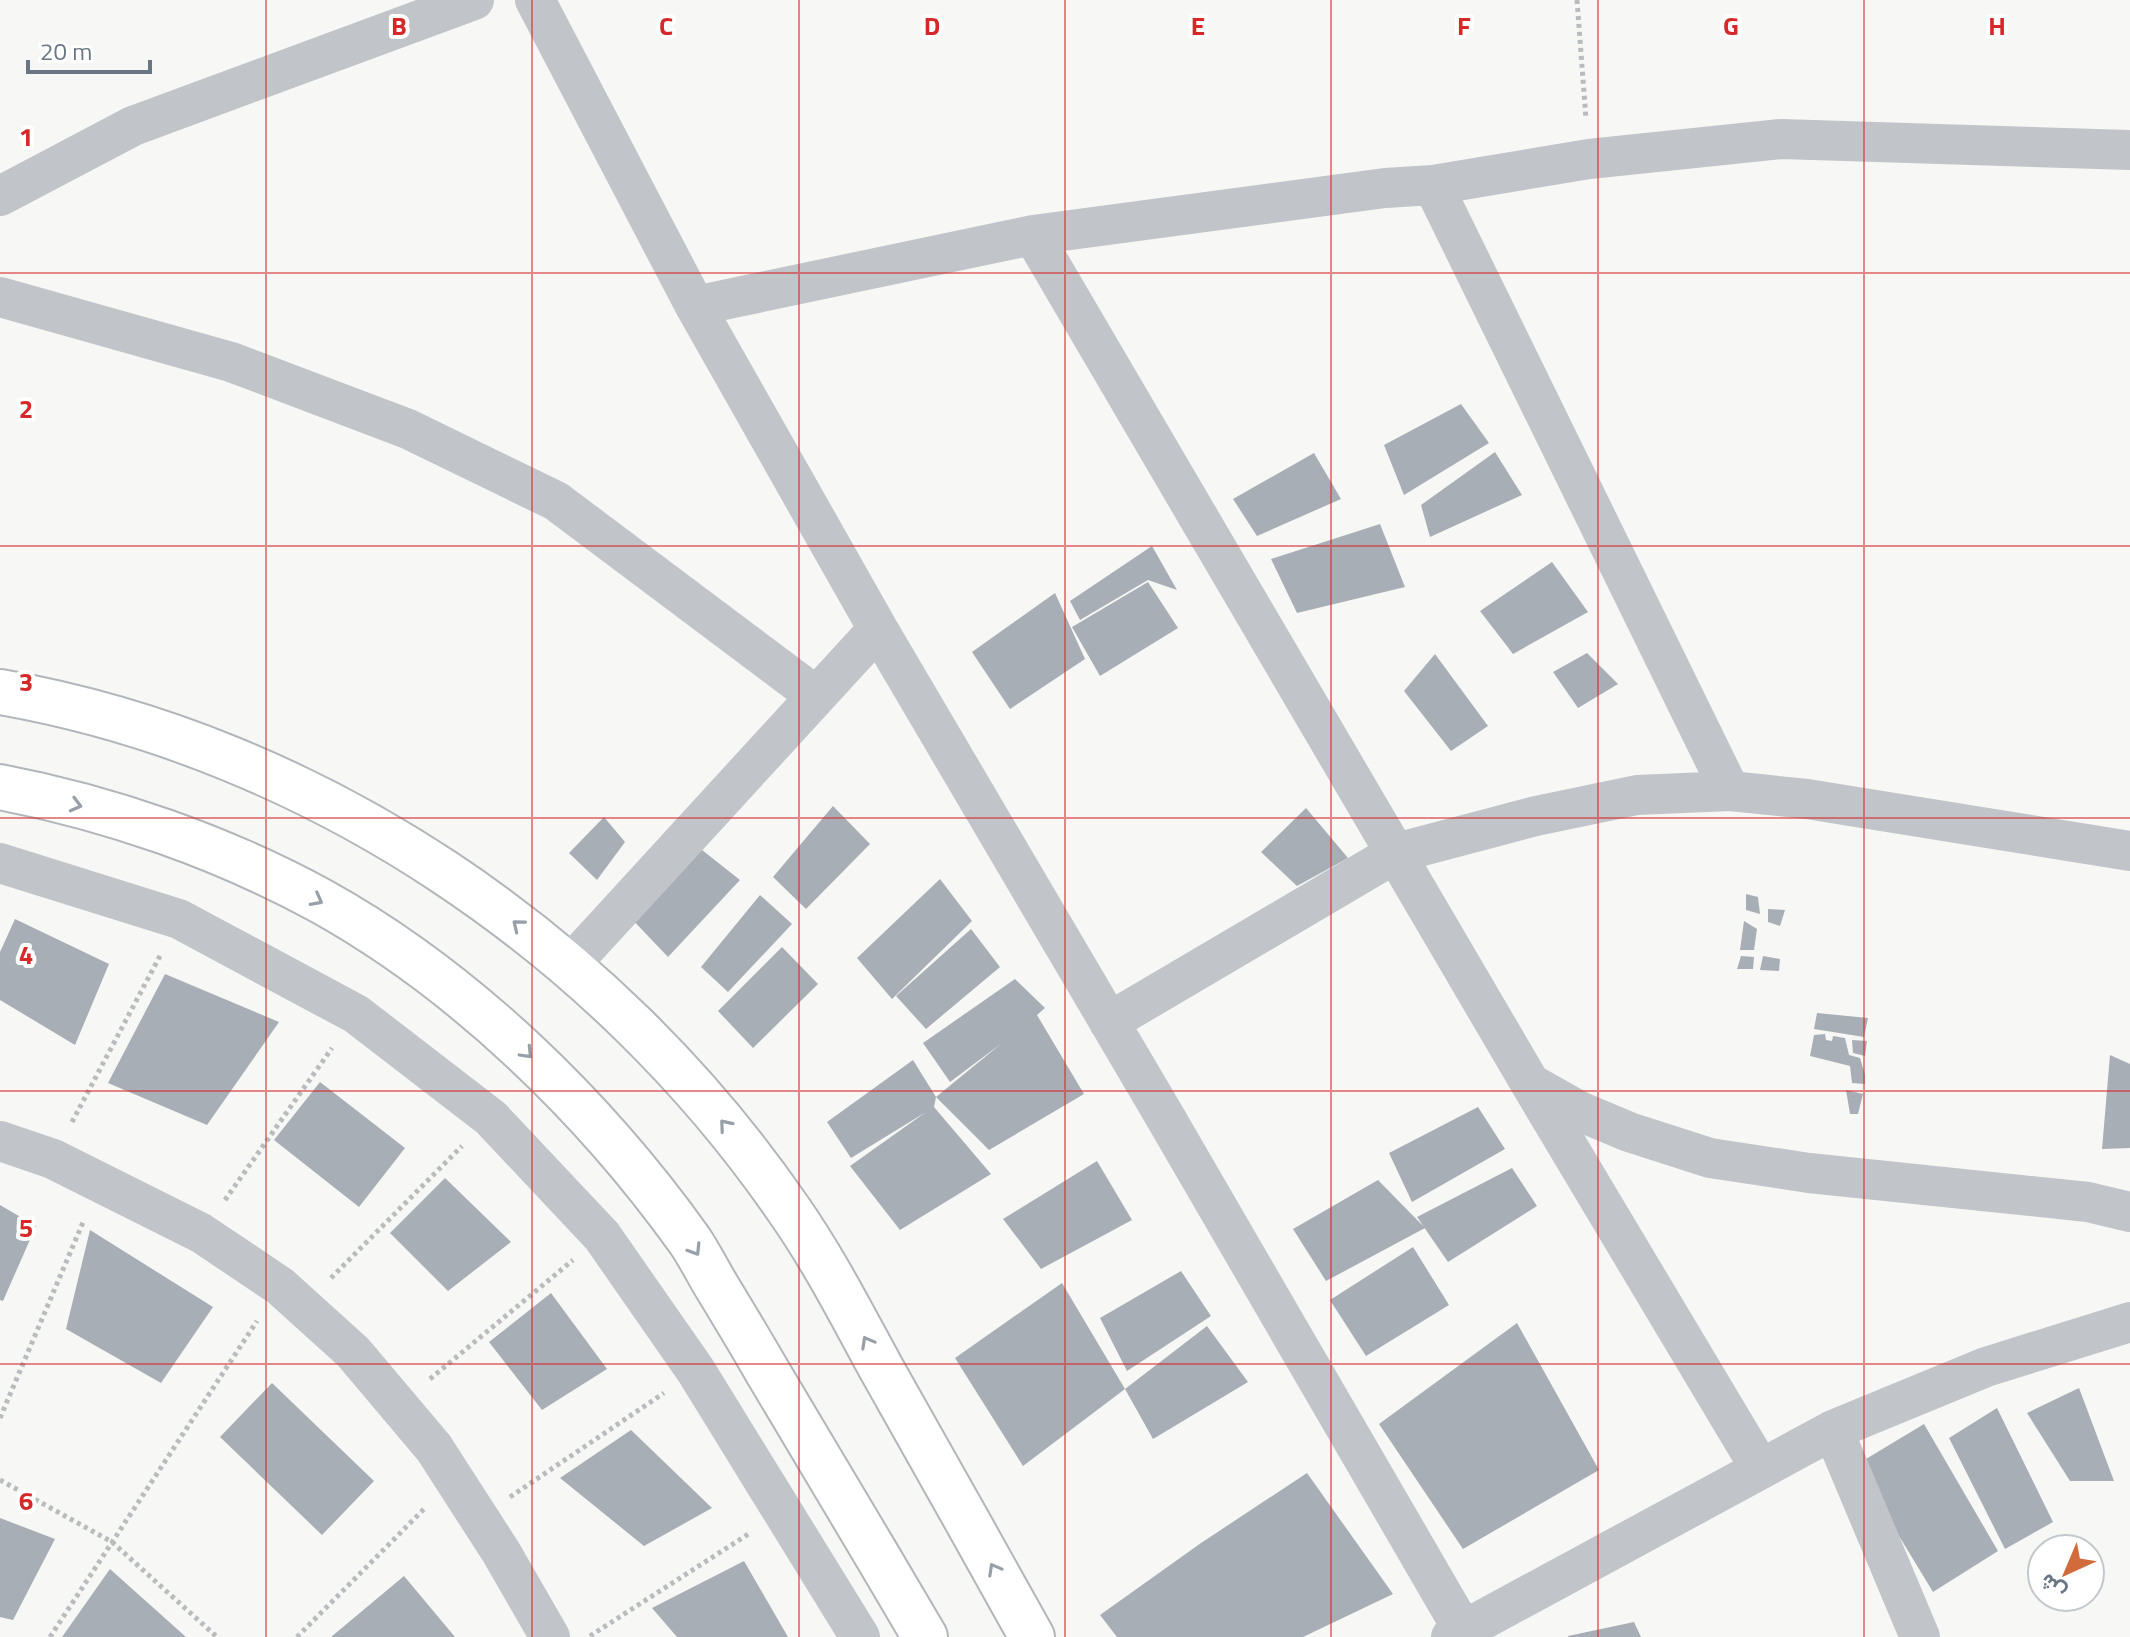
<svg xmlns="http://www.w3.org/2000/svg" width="2130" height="1637" font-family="'Titillium Web',Vazirmatn,sans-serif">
<rect width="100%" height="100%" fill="#f7f8f5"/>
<path fill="#a8aeb5" d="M1461,404L1489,443L1404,495L1384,445Z
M1495,452L1522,495L1430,537L1421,505Z
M1314,453L1341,499L1257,536L1233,499Z
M1380,524L1405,587L1297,613L1271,559Z
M1152,546L1177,590L1148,580L1080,620L1070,601Z
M1552,562L1588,612L1513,654L1480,611Z
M1148,582L1178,628L1100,676L1072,627Z
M1055,593L1085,659L1010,709L972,652Z
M1587,653L1618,684L1578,708L1553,672Z
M1435,654L1488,726L1451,751L1404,691Z
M833,806L870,844L806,909L773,877Z
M1306,808L1348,858L1297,886L1261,852Z
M604,817L625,842L597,880L569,853Z
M697,846L740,880L668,957L629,916Z
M940,879L972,921L892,999L857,958Z
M1746,894L1758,897L1760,914L1746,910Z
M760,895L792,924L728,992L701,967Z
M1768,909L1785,910L1780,926L1768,922Z
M15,919L109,964L75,1045L0,1000V952Z
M1744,921L1757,929L1754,950H1740Z
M971,929L1000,967L926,1029L896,996Z
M782,947L818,984L753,1048L718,1011Z
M1741,956L1754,957L1753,969H1737Z
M1763,956L1780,959L1779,971L1760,970Z
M165,974L279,1022L207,1125L108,1083Z
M1015,979L1045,1008L1037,1015L1084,1094L989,1150L936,1097L1002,1043L950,1082L923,1043Z
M1817,1013L1868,1018L1864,1037L1814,1029Z
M1825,1034L1826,1040L1832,1041L1833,1036L1845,1038L1849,1055L1860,1058L1865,1075V1084L1852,1083L1850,1066L1810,1056L1814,1035Z
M1852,1040L1867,1041L1865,1056L1853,1053Z
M2110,1055L2130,1064V1148L2102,1149Z
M913,1060L936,1097L934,1107L991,1174L900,1230L850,1166L926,1112L851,1158L827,1122Z
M320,1082L405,1148L359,1207L274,1140Z
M1846,1090L1863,1094L1858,1114H1850Z
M1478,1107L1505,1149L1412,1202L1389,1153Z
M1097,1161L1132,1220L1041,1269L1003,1219Z
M1512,1168L1537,1206L1448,1262L1417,1217Z
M445,1178L511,1242L448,1291L390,1233Z
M1378,1180L1425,1228L1326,1281L1293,1229Z
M0,1205L36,1226L3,1301L0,1300Z
M90,1230L213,1307L161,1383L66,1329Z
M1413,1247L1449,1305L1366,1356L1330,1300Z
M1181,1271L1211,1316L1127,1371L1100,1318Z
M1062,1283L1125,1389L1023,1466L955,1358Z
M551,1293L607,1369L542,1410L489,1342Z
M1517,1323L1599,1470L1463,1549L1379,1424Z
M1207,1326L1248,1382L1153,1439L1125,1389Z
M272,1383L374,1481L322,1535L220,1437Z
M2079,1388L2114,1481H2070L2027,1413Z
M1997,1408L2053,1522L2005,1549L1949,1438Z
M1924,1424L1998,1551L1933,1592L1856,1465Z
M631,1430L712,1508L644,1546L560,1478Z
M1307,1473L1393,1594L1303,1637H1117L1100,1615L1201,1543Z
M0,1518L55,1539L13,1620L0,1617Z
M744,1561L788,1637H677L652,1608Z
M110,1569L186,1637H62Z
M404,1576L455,1637H331Z
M1634,1622L1641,1637H1568V1636Z"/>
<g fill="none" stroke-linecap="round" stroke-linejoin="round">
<defs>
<path id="secondary" d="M0,692C316,747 608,946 789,1210C824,1260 852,1315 881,1368C932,1458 982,1547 1032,1637
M0,787C110,808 222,847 321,901C465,981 595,1108 690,1241C700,1256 708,1272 717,1287C734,1315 751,1343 767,1371C820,1460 873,1548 925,1637"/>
</defs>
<use href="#secondary" stroke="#b2b6bb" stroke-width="48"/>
<path stroke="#b9bcbe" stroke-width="5" stroke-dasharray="4 4" stroke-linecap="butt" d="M1577,0L1586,119
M72,1122L161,954
M225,1200L332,1048
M331,1278L462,1146
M430,1379L573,1260
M0,1418L84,1220
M0,1480L112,1542L217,1637
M510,1497L664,1393
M590,1636L750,1533
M50,1637L257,1321
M297,1637L426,1507"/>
<path stroke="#c1c4c8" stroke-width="40" d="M535,0L695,306L878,629L1164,1115L1463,1630
M1433,185L1730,791
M0,196L133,126L474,0
M1033,235L1530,1083L1760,1468
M0,297L231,362L408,429L556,501L816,696
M695,306L1033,235L1385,188L1433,185L1589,159L1781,139L2130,150
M0,863L179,919L356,1014L491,1118L602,1236L696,1371L860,1637
M569,966L878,629
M1109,1022L1396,853L1536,816L1637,795L1730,791L1807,799L2130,851
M1533,1085L1579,1111L1629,1132L1710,1158L1809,1173L2088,1202L2130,1212
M0,1141L53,1159L201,1233L280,1286L353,1352L434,1448L501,1552L550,1637
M1833,1430L1920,1637
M1451,1637L1833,1430L1986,1367L2130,1322"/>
<use href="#secondary" stroke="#fff" stroke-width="44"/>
</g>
<defs><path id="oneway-chevron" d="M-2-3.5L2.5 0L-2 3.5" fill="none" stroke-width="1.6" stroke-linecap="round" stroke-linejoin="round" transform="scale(2)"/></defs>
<g stroke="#979fa8">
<use href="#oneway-chevron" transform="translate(76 805) rotate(15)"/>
<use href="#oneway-chevron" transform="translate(317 900) rotate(28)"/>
<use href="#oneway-chevron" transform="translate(518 925) rotate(-141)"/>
<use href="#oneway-chevron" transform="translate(527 1053) rotate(46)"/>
<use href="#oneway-chevron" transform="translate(725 1125) rotate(-130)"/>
<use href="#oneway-chevron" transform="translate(695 1250) rotate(58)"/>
<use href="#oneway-chevron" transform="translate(867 1342) rotate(-119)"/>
<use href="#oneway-chevron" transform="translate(994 1569) rotate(-119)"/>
</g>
<path fill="none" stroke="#d62828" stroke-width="2" stroke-opacity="0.55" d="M266,0V1637M532,0V1637M799,0V1637M1065,0V1637M1331,0V1637M1598,0V1637M1864,0V1637M0,273H2130M0,546H2130M0,818H2130M0,1091H2130M0,1364H2130"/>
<g font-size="26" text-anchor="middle" font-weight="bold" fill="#d62828" stroke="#fff" stroke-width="8" stroke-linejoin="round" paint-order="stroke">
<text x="399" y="35">B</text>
<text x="666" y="35">C</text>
<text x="932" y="35">D</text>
<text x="1198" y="35">E</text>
<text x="1464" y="35">F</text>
<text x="1731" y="35">G</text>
<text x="1997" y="35">H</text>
<text x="26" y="146">1</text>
<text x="26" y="418">2</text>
<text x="26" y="691">3</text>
<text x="26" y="964">4</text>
<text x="26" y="1237">5</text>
<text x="26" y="1510">6</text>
</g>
<g transform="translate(2066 1573) rotate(224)"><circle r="38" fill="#ffffff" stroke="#c3c8cd" stroke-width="2"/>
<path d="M0-6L14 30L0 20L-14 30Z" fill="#d16b3c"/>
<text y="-12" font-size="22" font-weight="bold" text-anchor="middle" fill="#6a7683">ش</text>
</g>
<path d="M28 60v12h122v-12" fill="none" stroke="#6a7683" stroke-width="4"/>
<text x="40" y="60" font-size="24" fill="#6a7683" stroke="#ffffff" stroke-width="6" paint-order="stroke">20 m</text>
</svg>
